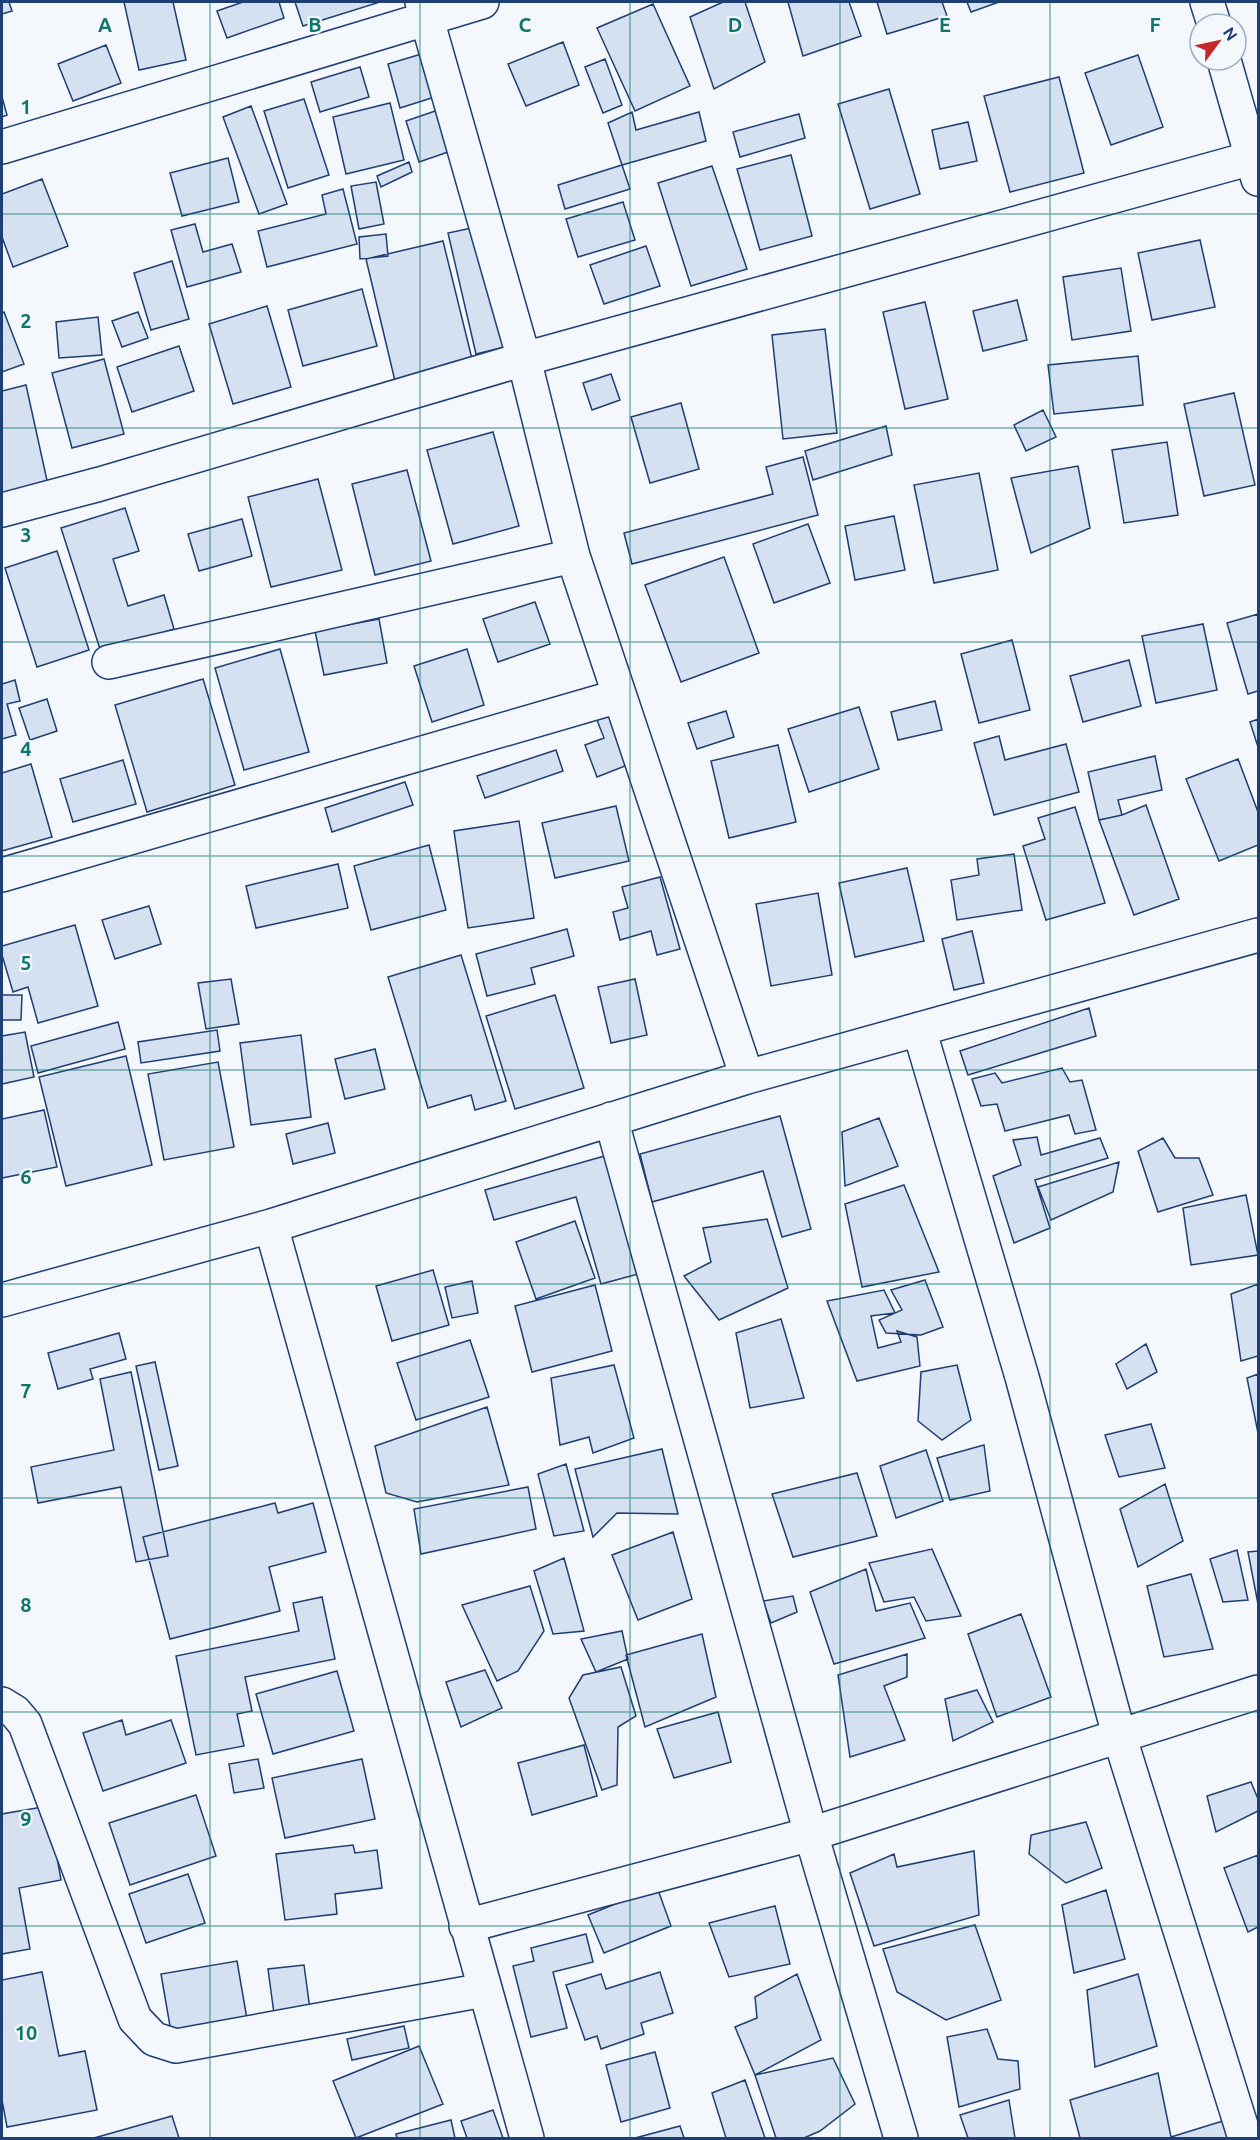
<svg xmlns="http://www.w3.org/2000/svg" width="1260" height="2140" font-family="Ubuntu,sans-serif">
<rect width="100%" height="100%" fill="#f4f7fb"/>
<path fill="#d5e0f0" stroke="#1d3f73" stroke-width="1.5" d="M2,2H9L12,11L2,14Z
M124,2H173L186,60L139,70Z
M243,2H279L284,18L227,38L217,11Z
M295,2H376L377,3L303,26Z
M723,2H745L765,62L714,89L690,17Z
M788,2H849L861,36L803,56Z
M877,2H942L947,16L887,34Z
M967,2H999L971,12Z
M653,4L690,86L635,111L597,28Z
M563,42L579,85L526,106L508,64Z
M106,45L121,83L73,101L58,64Z
M428,52L441,95L400,108L388,64Z
M1138,55L1163,127L1111,145L1085,73Z
M605,59L622,105L603,113L585,67Z
M360,67L369,97L320,112L311,82Z
M1059,77L1084,173L1010,192L984,96Z
M889,89L920,194L870,209L838,104Z
M2,97L7,115L2,117Z
M304,99L329,175L288,188L264,111Z
M390,103L404,160L346,174L333,117Z
M251,106L287,204L259,214L223,117Z
M441,109L454,150L419,162L406,121Z
M632,112L636,130L699,112L706,141L622,165L608,123Z
M799,114L805,138L740,157L733,132Z
M968,122L977,161L940,169L932,130Z
M791,155L812,236L760,250L737,169Z
M228,158L239,202L182,216L170,173Z
M409,162L412,172L381,187L377,176Z
M622,165L630,189L565,209L558,185Z
M712,166L747,269L691,286L658,183Z
M42,179L68,246L13,267L2,237V194Z
M376,182L384,224L359,229L351,186Z
M343,189L357,244L267,267L258,231L326,214L322,195Z
M623,202L635,240L578,257L566,219Z
M195,224L203,252L232,244L241,272L187,287L171,230Z
M481,226L509,346L476,354L448,233Z
M386,234L388,256L360,259L359,237Z
M1200,240L1215,307L1152,320L1138,253Z
M443,241L473,363L395,381L366,259Z
M646,246L660,286L604,304L590,265Z
M172,261L189,319L151,330L134,273Z
M1121,268L1131,331L1072,340L1063,277Z
M362,289L377,346L303,366L288,310Z
M1017,300L1027,340L983,351L973,311Z
M925,302L948,399L905,409L883,312Z
M267,306L291,387L233,404L209,324Z
M4,312L24,364L2,372V313Z
M138,312L148,338L122,347L112,321Z
M98,317L102,355L59,358L56,322Z
M825,329L837,433L783,439L772,335Z
M179,346L194,391L132,412L117,367Z
M1138,356L1143,405L1054,414L1048,365Z
M104,359L124,434L72,448L52,373Z
M611,374L620,400L592,410L583,383Z
M26,385L48,485L2,496V391Z
M1234,393L1255,485L1204,496L1184,404Z
M681,403L699,469L650,483L631,417Z
M1043,410L1056,437L1026,451L1014,425Z
M886,426L892,455L813,480L805,451Z
M493,432L519,526L453,544L427,450Z
M1167,442L1178,515L1124,523L1112,450Z
M803,457L818,515L632,564L624,533L773,494L766,467Z
M1078,466L1090,528L1031,553L1011,478Z
M407,470L431,561L375,575L352,484Z
M979,473L998,570L934,583L914,485Z
M318,479L342,570L271,587L248,497Z
M125,508L139,551L113,559L128,606L164,595L174,629L101,652L61,528Z
M894,516L905,570L855,580L845,526Z
M242,519L252,556L199,571L188,534Z
M808,524L830,583L774,603L753,544Z
M57,551L89,650L37,667L5,568Z
M724,557L759,653L681,682L645,585Z
M535,602L550,644L498,662L483,619Z
M1258,614V691L1248,694L1227,623Z
M379,619L387,663L324,675L315,631Z
M1203,624L1217,690L1156,703L1142,636Z
M1012,640L1030,710L979,723L961,654Z
M280,649L309,752L244,770L215,668Z
M467,649L484,705L432,722L414,666Z
M1129,660L1141,706L1083,722L1070,676Z
M203,679L235,785L147,812L115,705Z
M15,680L20,701L7,704L16,735L2,739V684Z
M47,699L57,731L30,740L19,708Z
M935,701L942,730L898,740L891,712Z
M859,707L879,769L809,792L788,729Z
M726,711L734,737L697,749L688,723Z
M615,713L635,762L597,777L585,745L604,738L597,720Z
M1258,719V747L1250,722Z
M999,736L1005,760L1066,744L1079,792L994,815L974,743Z
M778,745L796,822L729,838L711,761Z
M556,750L563,771L485,798L477,776Z
M1155,756L1162,790L1118,800L1122,815L1099,820L1088,772Z
M1238,759L1258,812V845L1219,861L1186,779Z
M123,760L136,804L73,822L60,779Z
M31,764L52,837L2,851V773Z
M405,782L413,805L332,832L325,808Z
M1146,805L1179,899L1134,915L1099,820L1122,815Z
M616,806L629,861L555,878L542,823Z
M1075,807L1105,903L1046,920L1023,846L1045,839L1038,818Z
M519,821L534,918L468,928L454,831Z
M429,845L446,910L371,930L354,866Z
M1014,854L1022,910L957,920L951,880L979,875L977,859Z
M338,864L348,908L256,928L246,886Z
M907,868L924,941L855,957L839,883Z
M660,877L680,949L657,955L651,931L620,940L613,912L628,908L622,887Z
M818,893L832,975L771,986L756,904Z
M149,906L161,944L115,959L102,920Z
M75,925L98,1006L38,1023L28,987L13,992L2,955V946Z
M567,929L574,956L531,968L535,984L487,996L476,954Z
M972,931L984,983L954,990L942,939Z
M461,955L506,1101L475,1110L471,1095L428,1108L388,977Z
M231,979L239,1024L206,1029L198,983Z
M635,979L647,1035L611,1043L598,987Z
M2,995H22L21,1020H2Z
M555,995L584,1088L515,1109L486,1016Z
M1089,1008L1096,1036L968,1075L960,1051Z
M118,1022L125,1049L38,1073L31,1046Z
M217,1030L220,1051L141,1063L138,1042Z
M25,1032L34,1077L2,1084V1036Z
M301,1035L311,1117L251,1125L240,1043Z
M375,1049L385,1089L345,1099L335,1059Z
M126,1056L152,1165L66,1186L39,1077Z
M218,1062L234,1147L164,1160L148,1074Z
M1062,1068L1070,1082L1082,1080L1096,1130L1075,1134L1069,1115L1005,1131L997,1104L981,1106L972,1079L995,1073L1002,1083Z
M44,1110L57,1167L2,1178V1119Z
M780,1116L811,1229L782,1237L763,1171L652,1202L640,1154Z
M879,1118L898,1166L845,1186L842,1132Z
M328,1123L335,1153L293,1164L286,1134Z
M1037,1137L1041,1155L1100,1138L1108,1158L1035,1180L1050,1228L1014,1243L993,1176L1021,1165L1013,1140Z
M1163,1138L1175,1158H1199L1213,1195L1158,1212L1138,1151Z
M608,1155L642,1273L601,1284L576,1197L494,1220L485,1190Z
M1119,1162L1113,1192L1051,1220L1038,1187Z
M904,1185L939,1272L862,1287L845,1204Z
M1246,1195L1258,1255L1191,1265L1183,1208Z
M767,1219L788,1288L719,1320L684,1276L711,1262L703,1228Z
M575,1221L595,1278L536,1299L516,1242Z
M433,1270L449,1325L392,1341L376,1286Z
M925,1280L943,1327L921,1335L886,1333L879,1320L902,1310L891,1290Z
M472,1281L478,1313L452,1318L445,1287Z
M1258,1284V1356L1241,1361L1231,1294Z
M595,1285L612,1351L532,1372L515,1306Z
M884,1290L895,1313L871,1316L878,1348L901,1342L897,1331L917,1337L920,1366L857,1381L827,1301Z
M781,1319L804,1398L750,1408L736,1333Z
M119,1333L126,1359L90,1369L93,1379L58,1389L48,1353Z
M470,1340L489,1397L416,1420L397,1363Z
M1146,1344L1157,1372L1127,1389L1116,1364Z
M155,1362L178,1466L159,1470L136,1366Z
M614,1365L634,1438L593,1453L589,1437L560,1445L551,1378Z
M957,1365L971,1420L942,1440L918,1421L921,1372Z
M131,1372L168,1556L136,1562L121,1487L38,1503L31,1467L114,1450L100,1379Z
M1258,1374V1433L1247,1378Z
M487,1407L509,1485L417,1502L386,1493L375,1446Z
M1151,1424L1165,1468L1119,1477L1105,1435Z
M984,1445L990,1491L950,1500L937,1458Z
M662,1449L678,1514L617,1513L593,1537L575,1469Z
M926,1450L943,1501L896,1518L880,1466Z
M566,1464L584,1531L554,1536L538,1474Z
M857,1473L877,1536L793,1557L772,1494Z
M1165,1484L1183,1541L1138,1567L1120,1509Z
M528,1487L536,1529L421,1554L414,1509Z
M275,1503L278,1513L313,1503L326,1552L269,1567L280,1611L170,1639L143,1537Z
M673,1532L692,1599L638,1620L612,1555Z
M932,1549L961,1616L926,1621L914,1597L884,1602L869,1563Z
M1237,1550L1248,1600L1223,1602L1210,1559Z
M1258,1551V1604L1248,1552Z
M564,1558L584,1631L553,1634L534,1571Z
M866,1569L876,1611L910,1603L925,1638L834,1664L810,1592Z
M1191,1574L1213,1649L1164,1657L1147,1586Z
M530,1586L544,1631L518,1671L497,1681L462,1605Z
M793,1596L797,1612L771,1623L763,1601Z
M322,1597L335,1659L245,1677L252,1711L237,1714L244,1746L196,1755L176,1656L299,1631L293,1603Z
M1021,1614L1051,1697L997,1717L968,1634Z
M622,1631L628,1659L596,1672L581,1639Z
M702,1634L716,1697L645,1727L626,1655Z
M907,1654V1677L884,1686L905,1740L850,1757L838,1675Z
M621,1667L636,1716L618,1727L617,1785L602,1790L569,1698L583,1675Z
M485,1670L502,1708L461,1727L446,1682Z
M337,1671L354,1731L273,1754L256,1694Z
M977,1690L993,1722L953,1741L945,1699Z
M718,1712L731,1762L674,1778L657,1729Z
M122,1720L126,1735L171,1720L186,1763L103,1791L83,1733Z
M584,1745L597,1796L532,1815L518,1763Z
M258,1759L264,1788L234,1793L229,1764Z
M362,1759L375,1819L285,1838L272,1778Z
M1251,1782L1258,1799V1811L1216,1832L1207,1796Z
M196,1795L216,1856L130,1885L109,1823Z
M48,1806L61,1880L19,1888L30,1949L2,1954V1814Z
M1086,1822L1102,1868L1066,1883L1029,1854L1031,1835Z
M353,1845L355,1853L377,1850L382,1888L335,1894L337,1914L285,1920L276,1854Z
M974,1851L979,1915L874,1946L850,1873L894,1854L897,1867Z
M1258,1855V1927L1248,1932L1224,1868Z
M188,1874L205,1923L146,1943L129,1894Z
M657,1887L671,1926L604,1953L588,1915Z
M1106,1890L1125,1959L1074,1973L1062,1905Z
M775,1906L790,1964L729,1977L709,1923Z
M975,1925L1001,2000L946,2020L897,1992L883,1949Z
M586,1934L593,1962L553,1972L567,2028L531,2037L513,1966L534,1961L531,1948Z
M237,1961L247,2019L171,2032L161,1974Z
M304,1965L311,2017L275,2021L268,1969Z
M42,1972L59,2056L85,2051L97,2110L7,2127L2,2100V1980Z
M660,1972L673,2013L641,2023L644,2034L601,2049L597,2036L585,2040L566,1985L601,1974L606,1989Z
M797,1974L821,2040L755,2075L735,2027L757,2018L755,1997Z
M1138,1974L1157,2046L1095,2067L1087,1990Z
M404,2026L409,2048L352,2060L347,2039Z
M987,2029L998,2059L1018,2061L1020,2089L959,2107L947,2037Z
M419,2046L443,2104L356,2138L333,2081Z
M655,2052L670,2108L621,2122L606,2065Z
M833,2058L855,2104L820,2131L804,2138H776L755,2075Z
M1158,2073L1171,2137L1226,2120L1230,2138H1080L1070,2100Z
M745,2080L765,2138H726L712,2093Z
M1009,2100L1015,2138H968L960,2115Z
M493,2110L503,2138H467L461,2121Z
M172,2116L179,2138H94Z
M451,2120L455,2138H397L396,2134Z
M680,2126L684,2138H635Z"/>
<g fill="none" stroke-linecap="round" stroke-linejoin="round">
<defs>
<path id="minor" d="M422,2L524,359L573,556L747,1077
M1207,2L1214,24
M1224,60L1258,179
M2,147L482,2
M2,510L100,484L524,359L1252,158
M109,662L573,556
M2,875L619,696
M919,1029L1022,1377L1119,1735L1245,2138
M611,1119L811,1834L901,2138
M271,1226L527,2138
M2,1300L271,1226L747,1077L1258,935
M2,1704L15,1712L25,1724L135,2019L154,2039L176,2046L484,1990
M466,1926L811,1834L1258,1692"/>
</defs>
<use href="#minor" stroke="#1d3f73" stroke-width="36"/>
<use href="#minor" stroke="#f4f7fb" stroke-width="33"/>
</g>
<path fill="none" stroke="#0f766e" stroke-width="1.5" stroke-opacity="0.55" d="M210,2V2138M420,2V2138M630,2V2138M840,2V2138M1050,2V2138M2,214H1258M2,428H1258M2,642H1258M2,856H1258M2,1070H1258M2,1284H1258M2,1498H1258M2,1712H1258M2,1926H1258"/>
<g font-size="20" text-anchor="middle" font-weight="bold" fill="#0f766e" stroke="#f4f7fb" stroke-width="4.5" stroke-linejoin="round" paint-order="stroke">
<text x="105" y="32">A</text>
<text x="315" y="32">B</text>
<text x="525" y="32">C</text>
<text x="735" y="32">D</text>
<text x="945" y="32">E</text>
<text x="1155" y="32">F</text>
<text x="26" y="114">1</text>
<text x="26" y="328">2</text>
<text x="26" y="542">3</text>
<text x="26" y="756">4</text>
<text x="26" y="970">5</text>
<text x="26" y="1184">6</text>
<text x="26" y="1398">7</text>
<text x="26" y="1612">8</text>
<text x="26" y="1826">9</text>
<text x="26" y="2040">10</text>
</g>
<rect width="1260" height="2140" fill="none" stroke="#1d3f73" stroke-width="6"/>
<g transform="translate(1218 42) rotate(57)"><circle r="28" fill="#f4f7fb" stroke="#9eadc5" stroke-width="1.5"/>
<path d="M0-4.5L10 22L0 15L-10 22Z" fill="#c62828"/>
<text y="-9" font-size="16" font-weight="bold" text-anchor="middle" fill="#1d3f73">N</text>
</g>
</svg>
